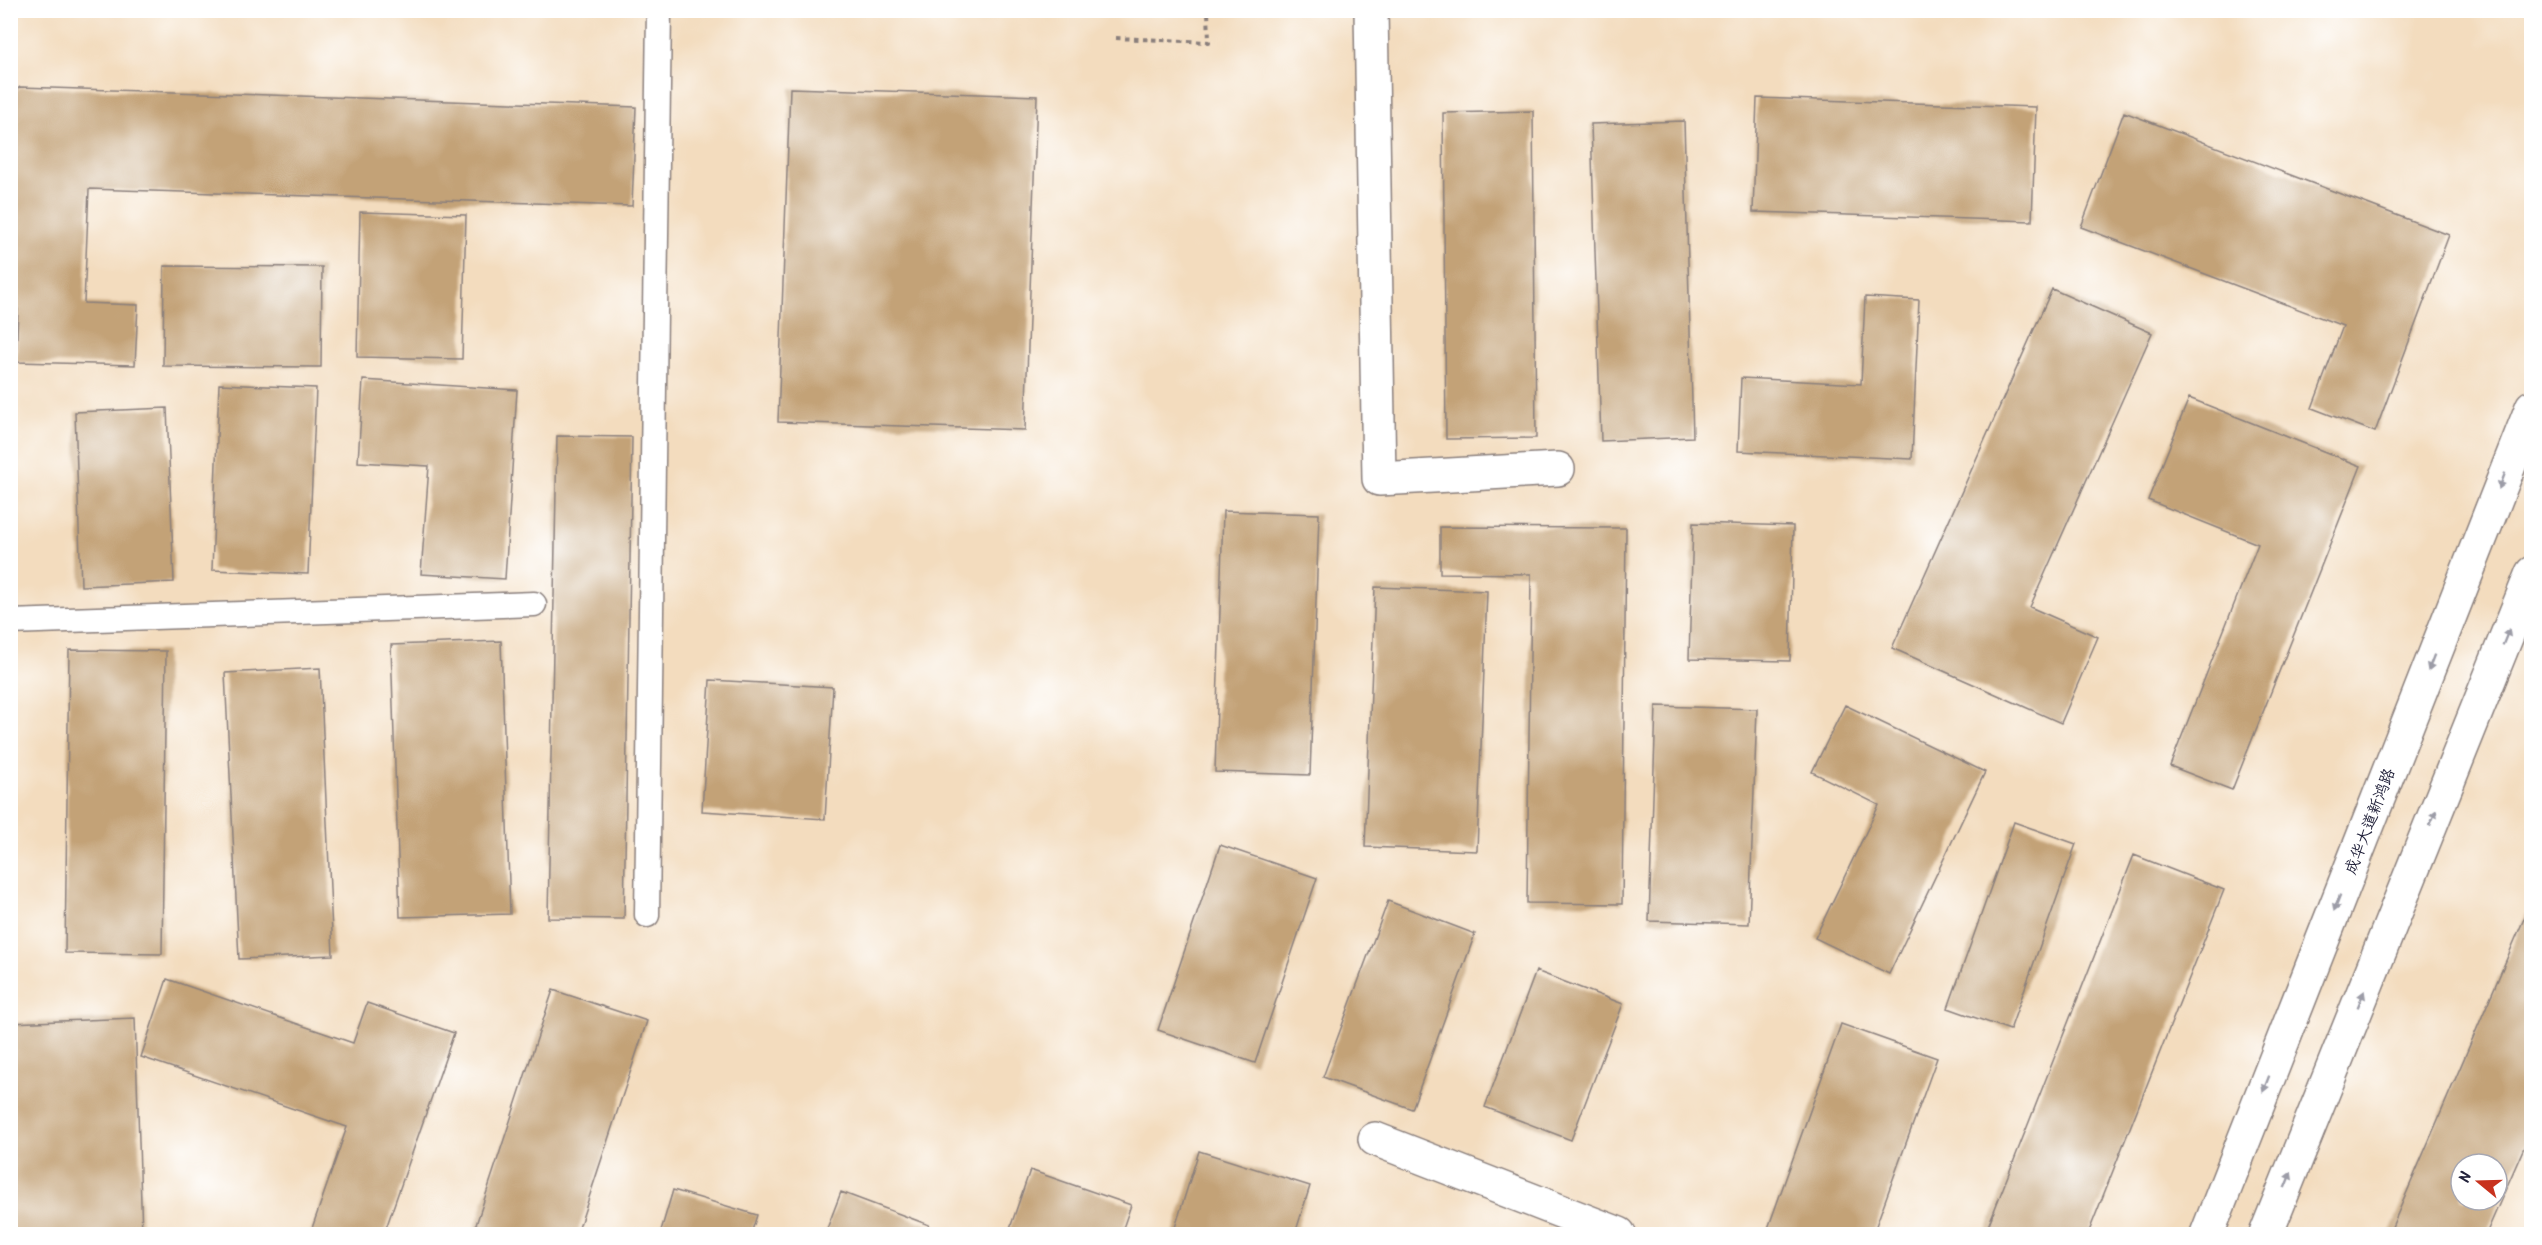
<svg xmlns="http://www.w3.org/2000/svg" width="2542" height="1245" font-family="Kalam,'LXGW WenKai TC',sans-serif">
<rect width="100%" height="100%" fill="#fff"/>
<filter id="ink" filterUnits="userSpaceOnUse"><feTurbulence type="fractalNoise" baseFrequency=".0167" numOctaves="2"/><feDisplacementMap in="SourceGraphic" scale="12" xChannelSelector="R" yChannelSelector="G"/><feConvolveMatrix kernelMatrix="1 2 1 2 8 2 1 2 1" color-interpolation-filters="sRGB"/></filter>
<filter id="wash" filterUnits="userSpaceOnUse"><feTurbulence type="fractalNoise" baseFrequency=".008" numOctaves="4" result="noise"/><feDisplacementMap in="SourceGraphic" scale="24" xChannelSelector="R" yChannelSelector="G"/><feGaussianBlur stdDeviation="1.35" result="paint"/><feColorMatrix in="noise" values="0 0 0 0 0 0 0 0 0 0 0 0 0 0 0 0 0 1.4 0 .05"/><feComposite in="paint" operator="in"/></filter>
<g filter="url(#wash)">
<rect width="100%" height="100%" fill="#f3dcbe"/>
<g id="blocks">
<path fill="#c3a277" fill-rule="evenodd" d="M20,87L636,107L632,206L89,189L84,303L138,305L135,365L16,362L18,309H10V95Z
M790,88L1037,96L1025,430L778,422Z
M1757,98L2036,107L2032,221L1753,212Z
M1533,111L1536,438L1446,439L1443,113Z
M2124,112L2449,235L2375,432L2312,408L2343,326L2081,227Z
M1684,121L1693,437L1601,441L1591,124Z
M360,212L466,215L462,359L357,357Z
M164,266L322,267L321,367L163,366Z
M2052,289L2152,333L2030,607L2098,637L2061,723L1892,648Z
M1865,297L1919,300L1912,459L1738,451L1741,378L1861,384Z
M363,380L517,390L505,579L421,574L429,466L358,462Z
M219,384L316,388L308,574L212,570Z
M2189,398L2361,466L2232,790L2170,766L2258,544L2148,500Z
M167,408L174,582L81,586L75,412Z
M557,436L632,437L624,919L548,918Z
M1223,511L1319,514L1310,775L1215,772Z
M1693,523L1793,526L1790,661L1689,659Z
M1440,527L1626,528L1622,904L1527,903L1531,574L1440,573Z
M1375,587L1487,591L1477,851L1365,847Z
M501,641L510,914L400,917L391,645Z
M69,650L166,651L162,954L65,953Z
M320,668L333,955L239,959L225,673Z
M710,680L833,687L825,819L702,811Z
M1845,705L1985,772L1889,974L1815,938L1879,805L1812,772Z
M1656,706L1757,709L1749,924L1649,921Z
M2014,822L2076,844L2010,1030L1948,1008Z
M1220,845L1317,878L1255,1063L1158,1030Z
M2134,855L2224,890L2088,1234H1985Z
M2532,900V1129L2486,1234H2389ZM2461,1164H2497V1200H2461Z
M1388,901L1475,934L1412,1109L1323,1077Z
M1536,971L1623,1004L1571,1140L1485,1107Z
M167,979L353,1043L367,1003L454,1033L384,1234H310L347,1127L141,1057Z
M553,990L647,1021L577,1234H473Z
M135,1018L142,1234H10V1023Z
M1841,1024L1937,1058L1873,1234H1766Z
M1199,1151L1310,1186L1295,1234H1173Z
M1030,1170L1131,1205L1121,1234H1008Z
M673,1190L757,1215L751,1234H660Z
M841,1192L929,1225L925,1234H825Z"/>
</g>
</g>
<g filter="url(#ink)">
<use href="#blocks" fill-opacity="0" stroke="#8a7f7c" stroke-width="1.5"/>
<g fill="none" stroke-linecap="round" stroke-linejoin="round">
<defs>
<path id="lane" d="M10,622L534,604
M647,915L659,10"/>
<path id="street" d="M1371,10L1379,479L1558,469
M1375,1139L1619,1234"/>
<path id="primary" d="M2207,1234L2532,407
M2266,1234L2532,573"/>
</defs>
<use href="#lane" stroke="#8a7f7c" stroke-width="27"/>
<use href="#street" stroke="#8a7f7c" stroke-width="36"/>
<use href="#primary" stroke="#8a7f7c" stroke-width="36"/>
<path stroke="#8a7f7c" stroke-width="4" stroke-dasharray="4.5 4.5" stroke-linecap="butt" d="M1116,38L1209,42L1208,10"/>
<use href="#lane" stroke="#fff" stroke-width="24"/>
<use href="#street" stroke="#fff" stroke-width="33"/>
<use href="#primary" stroke="#fff" stroke-width="33"/>
</g>
<defs><path id="oneway-solid" d="M-6-.8H1V-3.2L6.5 0L1 3.2V.8H-6Z" transform="scale(1.5)"/></defs>
<g fill="#9c9ca7">
<use href="#oneway-solid" transform="translate(2502 481) rotate(111)"/>
<use href="#oneway-solid" transform="translate(2506 637) rotate(-68)"/>
<use href="#oneway-solid" transform="translate(2431 663) rotate(111)"/>
<use href="#oneway-solid" transform="translate(2433 818) rotate(-68)"/>
<use href="#oneway-solid" transform="translate(2337 903) rotate(111)"/>
<use href="#oneway-solid" transform="translate(2361 999) rotate(-68)"/>
<use href="#oneway-solid" transform="translate(2266 1084) rotate(111)"/>
<use href="#oneway-solid" transform="translate(2288 1180) rotate(-68)"/>
</g>
</g>
<g text-anchor="middle" stroke-width="6" stroke-linejoin="round" paint-order="stroke">
<g font-size="16" fill="#22223b" stroke="#fff">
<text transform="translate(2369 821) rotate(-69)" y="6">成华大道新鸿路</text>
</g>
</g>
<rect width="2542" height="1245" fill="none" stroke="#fff" stroke-width="36"/>
<g transform="translate(2479 1182) rotate(289)"><circle r="28" fill="#ffffff" stroke="#a7a7b1" stroke-width="1.5"/>
<path d="M0-4.5L10 22L0 15L-10 22Z" fill="#c8321e"/>
<text y="-9" font-size="16" font-weight="bold" text-anchor="middle" fill="#22223b">N</text>
</g>
</svg>
